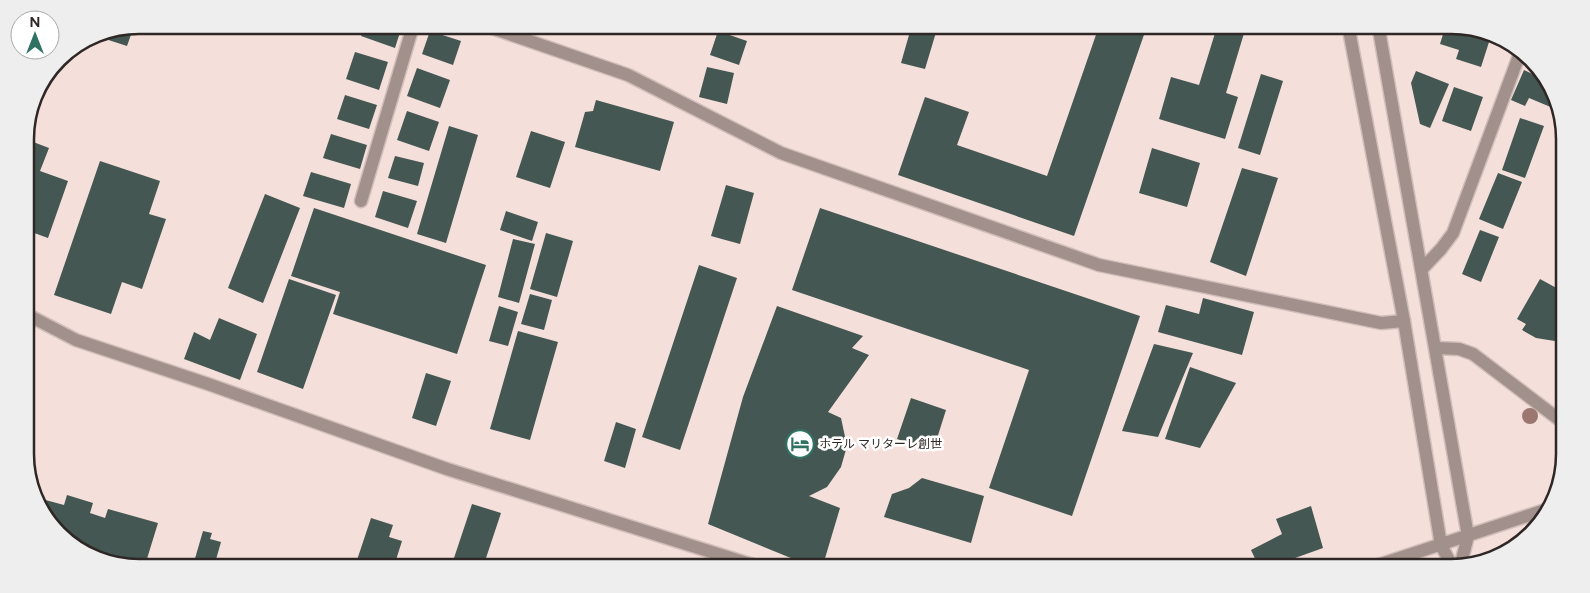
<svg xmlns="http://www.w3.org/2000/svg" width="1590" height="593" font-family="Figtree,'Noto Sans JP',sans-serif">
<rect width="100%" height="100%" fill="#f5dfdb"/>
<path fill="#445752" d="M134,26L127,46L93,35L96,34Z
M365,26H402L395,48L361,36Z
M911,28L937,29L925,69L901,63Z
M1098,29H1146L1074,236L898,175L925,97L969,112L957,145L1047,176Z
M1216,30H1245L1226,93L1238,97L1225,139L1159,119L1171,77L1199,85Z
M430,31L461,41L453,65L422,54Z
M718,31L747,41L739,65L710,55Z
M1444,31H1487L1508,44L1490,39L1481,67L1456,59L1459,50L1440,44Z
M355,52L388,62L379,90L346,79Z
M707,67L734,73L727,104L699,97Z
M417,68L450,80L440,108L407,96Z
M1524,70L1541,78L1542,75L1555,103L1553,108L1529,98L1525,106L1511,100Z
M1416,71L1449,84L1430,128L1420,124L1411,83Z
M1261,74L1283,81L1260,155L1238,148Z
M1454,87L1483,97L1471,131L1442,121Z
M345,95L377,105L369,129L337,119Z
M596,100L674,122L660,171L575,147L585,112L593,111Z
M407,111L439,122L429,151L397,140Z
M1520,118L1544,126L1525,178L1502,170Z
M449,126L478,135L446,243L417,234Z
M531,131L565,142L550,188L516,177Z
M331,134L367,145L360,169L323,158Z
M28,140L49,148L40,171L68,181L48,238L26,230L25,148Z
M1152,148L1200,163L1187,207L1139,193Z
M395,156L424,163L418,186L388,178Z
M100,161L160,181L149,214L166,219L142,289L122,282L111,314L54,295Z
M1242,168L1278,178L1246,276L1210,262Z
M311,172L351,184L344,208L303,196Z
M1498,173L1522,182L1503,229L1479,219Z
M726,185L754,193L740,244L711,236Z
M383,191L417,201L408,228L375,217Z
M265,194L300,208L263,303L228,288Z
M314,208L486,265L457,354L333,314L340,292L291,276Z
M820,208L1140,316L1072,516L989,488L1029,370L792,290Z
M506,211L538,222L532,241L500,230Z
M1480,230L1499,237L1481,282L1462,274Z
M546,233L573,241L557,297L530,289Z
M513,239L535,244L519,303L498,297Z
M699,265L737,278L680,450L642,437Z
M289,279L336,295L303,389L257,372Z
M1540,279L1562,291L1561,342L1536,338L1522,330L1526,324L1517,319Z
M530,294L552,300L544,330L521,324Z
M1203,298L1254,312L1242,355L1158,332L1166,305L1199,314Z
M499,306L518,312L508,346L489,341Z
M777,306L863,336L852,348L869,355L828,412L841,418L847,446L841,467L827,487L809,496L840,508L823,565H808L708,524L743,397Z
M219,318L257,334L240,380L184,359L194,332L210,340Z
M518,331L558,342L530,440L490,429Z
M1154,344L1193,353L1158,437L1122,431Z
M1190,367L1236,383L1200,448L1165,439Z
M426,373L451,381L436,426L412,418Z
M911,398L946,410L933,451L897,439Z
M616,422L636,429L625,468L604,461Z
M922,478L984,496L971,543L884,517L892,494L909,488Z
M67,495L93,503L90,513L105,518L108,509L158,523L146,562H103L53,529L38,498L64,505Z
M472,504L501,513L484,564H452Z
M1311,506L1323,548L1270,567H1259L1251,550L1282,534L1276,519Z
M371,518L393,525L389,537L402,541L395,563H356Z
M203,531L212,533L210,539L221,542L215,563L194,562Z"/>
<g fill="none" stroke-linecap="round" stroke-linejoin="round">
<defs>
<path id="minor" d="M489,27L628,75L781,153L1099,265L1381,323L1404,321
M361,201L413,26
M1422,269L1441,249L1453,233L1520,53
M26,314L76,340L208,384L447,469L753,565
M1436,348L1459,349L1473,354L1557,418"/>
<path id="tertiary" d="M1349,30L1404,321L1441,545L1453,568
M1379,30L1468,536L1460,567
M1372,567L1545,510"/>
</defs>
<use href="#minor" stroke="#d1beba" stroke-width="15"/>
<use href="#tertiary" stroke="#d1beba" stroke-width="15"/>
<use href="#minor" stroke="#a2908d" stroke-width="12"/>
<use href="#tertiary" stroke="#a2908d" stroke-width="12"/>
</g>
<circle fill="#9c7671" cx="1530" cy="416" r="8"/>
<defs>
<symbol id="hotel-ring" viewBox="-11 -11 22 22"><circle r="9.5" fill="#fff" stroke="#2f7163" stroke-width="1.5"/><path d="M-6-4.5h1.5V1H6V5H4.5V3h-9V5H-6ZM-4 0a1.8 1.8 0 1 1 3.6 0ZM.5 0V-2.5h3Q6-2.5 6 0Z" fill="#2f7163"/></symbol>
</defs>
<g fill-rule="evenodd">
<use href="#hotel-ring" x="784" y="428" width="32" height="32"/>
</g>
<g text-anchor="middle" stroke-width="5" stroke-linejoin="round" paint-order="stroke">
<g font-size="12" fill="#2f2725" stroke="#fff" text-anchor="start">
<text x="819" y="448">ホテル マリターレ創世</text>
</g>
</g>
<path d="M0 0H1590V593H0ZM139 34H1451A105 105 0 0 1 1556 139V454A105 105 0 0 1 1451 559H139A105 105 0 0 1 34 454V139A105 105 0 0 1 139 34Z" fill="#eee" fill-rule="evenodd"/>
<path fill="none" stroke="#2f2725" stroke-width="2.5" d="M139 34H1451A105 105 0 0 1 1556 139V454A105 105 0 0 1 1451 559H139A105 105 0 0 1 34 454V139A105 105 0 0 1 139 34Z"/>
<g transform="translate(35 35)"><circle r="24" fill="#ffffff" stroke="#aca9a8"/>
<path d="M0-4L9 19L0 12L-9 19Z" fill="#2f7163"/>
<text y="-8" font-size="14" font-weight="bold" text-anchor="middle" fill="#2f2725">N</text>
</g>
</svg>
